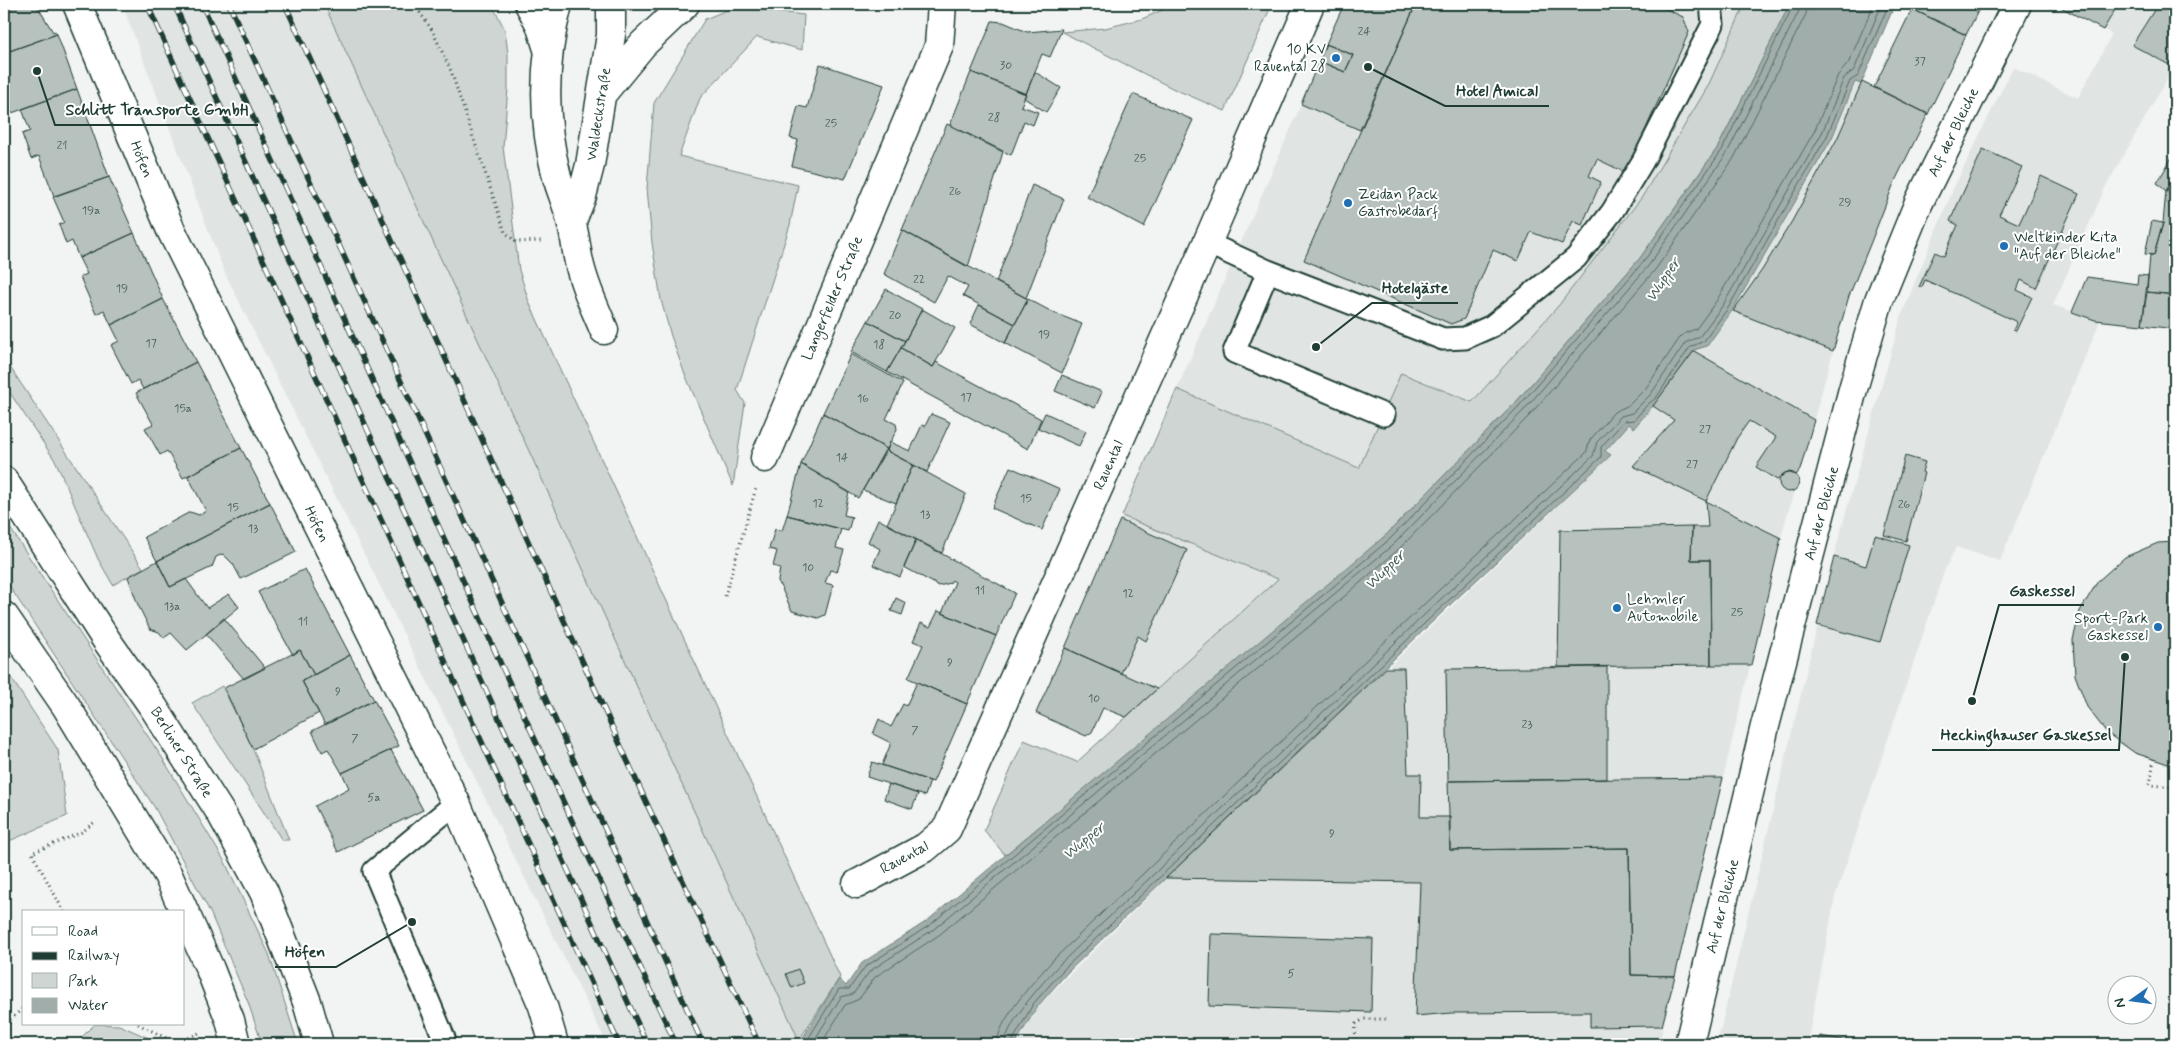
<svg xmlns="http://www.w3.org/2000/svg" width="2179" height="1048" font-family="Mynerve,sans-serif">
<rect width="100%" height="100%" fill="#f2f3f3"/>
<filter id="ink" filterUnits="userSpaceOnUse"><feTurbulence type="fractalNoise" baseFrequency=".02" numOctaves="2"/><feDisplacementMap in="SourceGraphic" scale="10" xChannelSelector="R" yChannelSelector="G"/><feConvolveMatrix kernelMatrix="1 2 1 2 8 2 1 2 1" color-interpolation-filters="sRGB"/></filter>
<g filter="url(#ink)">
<path fill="#e0e4e3" d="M122,4H324L799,1040L797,1044H607L224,271Z
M1345,4H1745L1708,86L1642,197L1559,305L1472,402L1401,373L1359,468L1177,389Z
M2055,4H2175V65L2105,188L2053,305L2100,321L2000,561L1956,547L1945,569L1835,897L1807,1044H1717L1836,548L1902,314L1955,185L2013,67L2078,98L2112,34Z
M1861,81L1927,114L1902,164L1848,298L1781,537L1659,1044H1015L1037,1007L1167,878L1611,455L1605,451L1629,424L1634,428L1652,407L1659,402L1694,350L1707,345L1733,311L1835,132L1856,82L1861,84Z
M1122,516L1279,579L1158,689L1065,648Z"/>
<path fill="#ced5d3" stroke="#768984" d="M324,4H492L505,30L508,54V88L503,147L519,270L529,302L840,977L799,1040Z
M1176,4H1272L1225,111L1174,89L1062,32L1105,28L1142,19Z
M1745,4H1790L1718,147L1640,258L1516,402L1386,535L1311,601L1005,855L984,830L1024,740L1077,762L1278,579L1122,516L1177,389L1359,468L1401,373L1472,402L1559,305L1642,197L1708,86Z
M734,7L804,15L802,50L757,37L700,98L679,156L798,185L790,225L737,390L745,403L733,486L684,372L671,336L661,300L652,243L647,188L654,103L705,19Z
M4,358L143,568L113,585L98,559L56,462L4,384Z
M4,519L163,759L225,862L269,954L298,1044H262L248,1002L210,912L155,808L4,578Z
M4,667L58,750L67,816L7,842L4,839Z
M222,686L253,749L289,840H282L192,703Z
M95,1024L119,1025L162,1044H75Z"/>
<path fill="#a1adaa" stroke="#6d807b" d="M1790,4H1895L1861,84L1855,82L1832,138L1732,311L1707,346L1694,350L1659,402L1652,407L1634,428L1629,424L1605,451L1611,455L1451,604L1067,973L1037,1007L1015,1044H799L839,979L846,986L862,963L927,921L1386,535L1516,402L1640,258L1718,147Z"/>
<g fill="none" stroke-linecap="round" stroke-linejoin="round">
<path stroke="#536a63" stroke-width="1" d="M805,1044L839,989H849L865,967L930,925L1390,539L1519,406L1644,261L1722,150L1794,4
M812,1044L841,997L853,994L870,971L934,929L1394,544L1524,410L1649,265L1727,153L1799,11L1800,4
M821,1044L845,1005L859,999L875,977L939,935L1199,717L1323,615L1399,549L1529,416L1655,270L1734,158L1806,14L1808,4
M997,1044C998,1019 1037,978 1053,960L1438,591L1586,453L1590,440L1614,412L1629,405L1646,388L1679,339L1685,333L1696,329L1717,300L1815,130L1838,75L1848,64L1874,4
M1005,1044C1006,1023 1044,981 1059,965L1444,596L1593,456L1597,442L1621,416L1632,413L1651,394L1685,343L1700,336L1723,305L1822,133L1844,78L1854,70L1882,4
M1011,1044L1033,1004L1063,970L1448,601L1601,457V447L1624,421L1634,420L1648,404L1656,398L1690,347L1704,341L1728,308L1827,136L1850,81L1858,76L1889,4"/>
</g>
<path fill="#b7c1bd" stroke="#1f3d34" d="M4,4H36L53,32L55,31L57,34L4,53Z
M1344,4H1416L1360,130L1301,104L1319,61L1345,72L1353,55L1326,44Z
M1416,4H1656L1683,17L1689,32L1640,142L1624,172L1597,159L1589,176L1601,182L1582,225L1573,221L1562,244L1531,232L1518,261L1493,250L1464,319L1451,324L1304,260Z
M1914,4H1974L1972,6L1979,9L1966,35L1912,9Z
M2055,4H2117L2118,5L2103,30Z
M2158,4H2175V68L2132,45Z
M1912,9L1966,35L1928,114L1874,87Z
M992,21L1003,22L1027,32L1062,29L1050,57L1042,54L1026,94L971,72Z
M57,34L77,89L4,116V53Z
M1326,44L1353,55L1345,72L1319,61Z
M820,64L884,85L845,179L792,166L798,140L790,138L798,106L807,108Z
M971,72L1026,94L1021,106L1038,112L1033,125L1024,121L1011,155L950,125Z
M1035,72L1061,88L1046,112L1024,98Z
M1862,82L1928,114L1894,183L1871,242L1849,296L1833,351L1733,311L1762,270L1792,221L1837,139Z
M77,89L109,177L54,196L39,156L31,159L22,134L30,131L22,109Z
M1133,94L1193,120L1144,227L1087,197Z
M947,124L1003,152L968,267L902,230Z
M1983,149L2022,167L1999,215L2019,224L2041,176L2079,194L2036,288L2021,280L2017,290L2032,297L2016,331L2013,330L2017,322L1925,280L1922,287H1919L1935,252L1944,256L1958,225L1950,221Z
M2175,152V175L2166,191L2157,183Z
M2175,175V192L2166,191Z
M109,177L134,233L79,258L72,241L66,244L59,225L64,222L53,197Z
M1032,185L1064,199L1026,298L996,282Z
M2166,191L2175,192V295L2147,292L2150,255H2154L2163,223Z
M2152,221L2163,223L2154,255L2145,254Z
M902,230L1028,299L1015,324L963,296L968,287L948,276L934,302L884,274Z
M134,233L163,299L111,325L104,310L96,314L80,277L87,274L79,258Z
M2138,275L2148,276L2142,325L2095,320L2072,312L2087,277L2137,284Z
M886,289L922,309L905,341L868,321Z
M2147,292L2175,295V329L2142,325Z
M163,299L196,362L143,389L138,380L131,384L111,345L119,341L111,325Z
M1028,299L1054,313L1082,324L1062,373L1005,343Z
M979,305L1015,324L1005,343L970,324Z
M922,309L955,328L933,367L901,348Z
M868,321L905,341L887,372L851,352Z
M901,348L933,367L936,362L1041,419L1028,449L887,372Z
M1694,351L1814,420L1800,470L1796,475L1787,472L1777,480L1756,467L1776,437L1749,421L1737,438L1706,501L1633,466L1674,420L1653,406Z
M851,354L903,383L886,419L896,424L897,429L887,449L823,413Z
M196,362L241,448L183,478L167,451L160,455L145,428L153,424L136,393Z
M1062,375L1102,392L1095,408L1055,391Z
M823,413L887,449L858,498L801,464Z
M1045,413L1086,431L1079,446L1038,428Z
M931,414L950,422L927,472L887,451L890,442L910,451L922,425L925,426Z
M241,448L270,503L157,561L144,537L190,512L199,515L206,511L188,476Z
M885,450L913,465L896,503L863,490Z
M1905,456L1925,462L1922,472L1924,473L1906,541L1884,535Z
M801,464L849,492L844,515L852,517L848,531L787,515Z
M913,465L966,494L942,553L887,524Z
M1010,467L1060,489L1042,530L992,508Z
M1779 482a10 10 0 1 1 20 0a10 10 0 1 1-20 0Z
M1706,501L1781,538L1751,665H1711L1710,560H1691L1692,527H1708Z
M270,503L296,552L241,579L233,564L223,554L216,557L212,567L170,587L157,561Z
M787,515L841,529L836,548L844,550L837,572L830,570L825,583L833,585L825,615L818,618L792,611L778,581L780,568L773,566L777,551L769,549L775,529L782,531Z
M878,519L916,540L900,577L873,565L880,549L868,542Z
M1120,520L1187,550L1146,641L1138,636L1121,673L1065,648Z
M1692,527L1691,560H1710L1711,665L1558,667L1560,530Z
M1875,535L1909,545L1880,642L1817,625L1834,557L1866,566Z
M916,540L1015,593L996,636L942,613L955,582L952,580L950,583L939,586L904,567Z
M2175,542V764H2168L2135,753L2107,733L2087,707L2075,675L2073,640L2080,611L2098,581L2125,557L2158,543Z
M157,561L170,587L186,579L207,608L229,594L239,607L187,650L171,633L164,638L159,632L150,629L138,605L128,577Z
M305,569L350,655L314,675L300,650L293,655L258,592Z
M896,598L906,603L902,615L891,611Z
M938,611L996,636L967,704L908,678L923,645L913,641L921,623L930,627Z
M224,618L265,668L244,679L206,634Z
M1065,648L1121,673L1157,689L1126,717L1103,708L1092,732L1086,736L1036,713Z
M300,650L314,675L302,681L319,713L253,749L224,688Z
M350,655L374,700L325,725L302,681Z
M1607,667V779L1448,781L1446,669Z
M1386,668H1404L1408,774H1421L1420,817H1450V850L1629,848L1631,975L1675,976L1662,1026L1590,1027V1012L1452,1013L1415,1016L1420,882L1166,878Z
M917,682L967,704L933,782L882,765L891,743L873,734L879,719L891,727L903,704L906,706Z
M374,700L399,746L342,773L328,749L322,752L312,731Z
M391,750L423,810L338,852L315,806L349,788L342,773Z
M872,762L930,781L925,796L867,777Z
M1723,778L1675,976L1631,975L1629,848L1450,850L1448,781Z
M889,784L918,794L912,809L884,799Z
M1211,934L1373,939L1371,1012L1209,1006Z
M798,969L804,983L792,988L786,974Z
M1820,1036L1864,1044H1818Z"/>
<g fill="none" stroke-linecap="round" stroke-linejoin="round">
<defs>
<path id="service" d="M1207,243L1268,271L1234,352L1384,415
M1268,271L1443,339L1465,338L1492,326L1576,258L1612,212L1643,161L1713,24L1711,4
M444,1038L374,871L456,803"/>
<path id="minor" d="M77,4L170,228L456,803L543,1006L554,1044
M765,458L939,46L942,4
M857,884L926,847L947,829L1207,243L1310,4
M1689,1044L1765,726L1853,389L1879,300L1919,202L2017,4"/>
<path id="secondary" d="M529,4L540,24L548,49
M558,4C543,61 542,120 557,177C561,192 568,206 571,221C575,234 576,249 579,262C584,286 595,308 604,330
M601,95L643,44L685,4
M572,221L582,196L590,165L611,35V4"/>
<path id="primary" d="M4,481L107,641L154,708L222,815L264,892L307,1002L319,1044
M4,616L66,706L168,875L210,969L230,1020L236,1044"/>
</defs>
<use href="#service" stroke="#1f3d34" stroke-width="25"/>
<use href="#minor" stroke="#1f3d34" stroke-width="31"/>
<use href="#secondary" stroke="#1f3d34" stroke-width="31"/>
<use href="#primary" stroke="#1f3d34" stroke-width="31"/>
<path stroke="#1f3d34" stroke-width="3" stroke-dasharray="1 4" stroke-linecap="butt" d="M414,4L432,30L451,71L505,232L516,242L541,241
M725,596L756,488
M2154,759L2150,785L2175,787
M64,912L32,853L82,832L96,821
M138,1024L176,1043
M6,1044L9,1021L24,1007
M175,1044L199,1033
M1355,1044L1356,1024L1364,1019H1389"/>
<use href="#service" stroke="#fff" stroke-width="21"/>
<use href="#minor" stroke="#fff" stroke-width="28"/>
<use href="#secondary" stroke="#fff" stroke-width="28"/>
<use href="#primary" stroke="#fff" stroke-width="28"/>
<defs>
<path id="rail" d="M147,4L619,1044
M174,4L647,1044
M202,4L577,832L676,1044
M229,4L703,1044
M285,4L647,804L759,1044"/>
</defs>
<use href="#rail" stroke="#1f3d34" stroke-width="5.5"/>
<use href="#rail" stroke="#fff" stroke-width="4" stroke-dasharray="11" stroke-linecap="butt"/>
</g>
</g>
<g fill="#1f6fb2" stroke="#fff" stroke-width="2">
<circle cx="1336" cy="58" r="5"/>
<circle cx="1348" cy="203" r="5"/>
<circle cx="2004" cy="246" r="5"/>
<circle cx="1617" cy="608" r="5"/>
<circle cx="2158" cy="627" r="5"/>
</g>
<g text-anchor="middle" stroke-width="4" stroke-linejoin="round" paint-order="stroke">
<g font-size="12" fill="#455e56">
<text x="1364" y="35">24</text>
<text x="1920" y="65">37</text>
<text x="1006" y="69">30</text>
<text x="994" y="121">28</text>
<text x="831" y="127">25</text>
<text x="62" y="149">21</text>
<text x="1140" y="162">25</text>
<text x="955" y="195">26</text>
<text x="1845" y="206">29</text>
<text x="91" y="214">19a</text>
<text x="919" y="283">22</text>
<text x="122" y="292">19</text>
<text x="895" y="319">20</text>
<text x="1044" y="338">19</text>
<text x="151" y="347">17</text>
<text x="879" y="348">18</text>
<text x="966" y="401">17</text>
<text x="863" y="402">16</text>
<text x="183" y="412">15a</text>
<text x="1705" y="433">27</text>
<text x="842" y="461">14</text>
<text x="1692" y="468">27</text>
<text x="1026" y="502">15</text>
<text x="818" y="507">12</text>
<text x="1904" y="508">26</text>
<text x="233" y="511">15</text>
<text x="925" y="518">13</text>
<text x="253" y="532">13</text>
<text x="808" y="571">10</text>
<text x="980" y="594">11</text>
<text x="1128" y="597">12</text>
<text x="172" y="610">13a</text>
<text x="1737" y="616">25</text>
<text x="303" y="625">11</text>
<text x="950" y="666">9</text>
<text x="338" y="695">9</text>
<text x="1094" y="702">10</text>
<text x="1527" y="728">23</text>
<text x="915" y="734">7</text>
<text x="355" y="742">7</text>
<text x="374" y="801">5a</text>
<text x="1332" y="837">9</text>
<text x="1291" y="977">5</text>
</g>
<g font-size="15" fill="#1f3d34" stroke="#fff" text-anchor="start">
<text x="1326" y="54" text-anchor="end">10 KV<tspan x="1326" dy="17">Rauental 28</tspan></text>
<text x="1358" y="199">Zeidan Pack<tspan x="1358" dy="17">Gastrobedarf</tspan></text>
<text x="2014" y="242">Weltkinder Kita<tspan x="2014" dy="17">"Auf der Bleiche"</tspan></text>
<text x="1627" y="604">Lehmler<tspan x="1627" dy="17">Automobile</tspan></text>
<text x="2148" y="623" text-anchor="end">Sport-Park<tspan x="2148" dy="17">Gaskessel</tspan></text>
</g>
<g font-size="15" fill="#1f3d34" stroke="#fff">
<text transform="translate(598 114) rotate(-81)" y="5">Waldeckstraße</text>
<text transform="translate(1953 132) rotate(-64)" y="5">Auf der Bleiche</text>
<text transform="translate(142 159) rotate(68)" y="5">Höfen</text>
<text transform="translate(832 298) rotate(-67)" y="5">Langerfelder Straße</text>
<text transform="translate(1108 465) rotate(-66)" y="5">Rauental</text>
<text transform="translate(1821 513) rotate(-75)" y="5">Auf der Bleiche</text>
<text transform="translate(317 524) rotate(64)" y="5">Höfen</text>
<text transform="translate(182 752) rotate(58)" y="5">Berliner Straße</text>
<text transform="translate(904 857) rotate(-29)" y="5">Rauental</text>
<text transform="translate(1722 906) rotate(-76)" y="5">Auf der Bleiche</text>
</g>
<g font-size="16" font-style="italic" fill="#465f57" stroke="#fff">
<text transform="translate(1662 279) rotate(-56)" y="6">Wupper</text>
<text transform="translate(1384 569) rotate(-44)" y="6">Wupper</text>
<text transform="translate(1083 840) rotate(-39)" y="6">Wupper</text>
</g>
</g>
<path fill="none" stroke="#1f3d34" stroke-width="2" d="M1368 67L1445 106H1549M37 71L55 125H258M1316 347L1372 303H1458M1972 701L1999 605H2084M2125 657L2119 750H1932M412 922L336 967H275"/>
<g fill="#1f3d34" stroke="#fff" stroke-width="2">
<circle cx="1368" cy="67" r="5"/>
<circle cx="37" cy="71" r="5"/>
<circle cx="1316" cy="347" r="5"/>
<circle cx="1972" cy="701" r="5"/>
<circle cx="2125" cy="657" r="5"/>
<circle cx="412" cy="922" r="5"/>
</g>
<g font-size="16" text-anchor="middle" font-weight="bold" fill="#1f3d34" stroke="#fff" stroke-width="4" stroke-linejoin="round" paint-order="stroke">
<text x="1497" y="96">Hotel Amical</text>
<text x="157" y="115">Schlitt Transporte GmbH</text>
<text x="1415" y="293">Hotelgäste</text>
<text x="2042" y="596">Gaskessel</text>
<text x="2026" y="740">Heckinghauser Gaskessel</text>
<text x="305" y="957">Höfen</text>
</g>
<rect width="2179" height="1048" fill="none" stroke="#fff" stroke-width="20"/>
<rect x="10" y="10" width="2159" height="1028" fill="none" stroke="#1f3d34" stroke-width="2" filter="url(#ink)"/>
<rect x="22" y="910" width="162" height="115" fill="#ffffff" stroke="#a5b1ae"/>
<rect x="32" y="927" width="25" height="8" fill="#ffffff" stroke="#a5b1ae"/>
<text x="68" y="936" font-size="15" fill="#1f3d34">Road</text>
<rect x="32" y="952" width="25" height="8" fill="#1f3d34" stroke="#a5b1ae"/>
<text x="68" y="960" font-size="15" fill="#1f3d34">Railway</text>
<rect x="32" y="973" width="25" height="15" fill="#ced5d3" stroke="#a5b1ae"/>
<text x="68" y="986" font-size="15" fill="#1f3d34">Park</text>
<rect x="32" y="998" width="25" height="15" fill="#a1adaa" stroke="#a5b1ae"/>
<text x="68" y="1010" font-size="15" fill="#1f3d34">Water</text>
<g transform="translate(2132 1000) rotate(256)"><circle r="24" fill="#ffffff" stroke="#a5b1ae"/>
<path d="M0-4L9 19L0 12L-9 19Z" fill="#1f6fb2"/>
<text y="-8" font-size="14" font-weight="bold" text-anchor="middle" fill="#1f3d34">N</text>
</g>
</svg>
